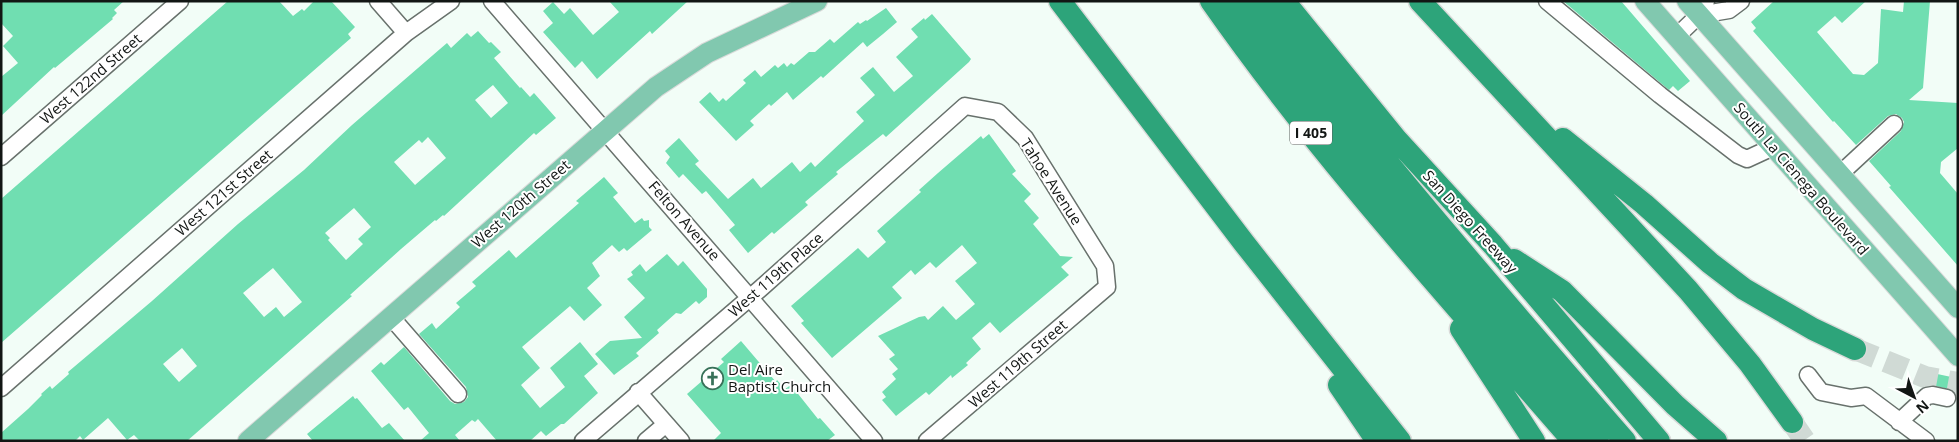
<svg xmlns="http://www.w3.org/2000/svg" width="1959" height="442" font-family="'Open Sans',sans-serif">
<rect width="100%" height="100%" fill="#f2fdf7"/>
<path fill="#70deb1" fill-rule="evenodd" d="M1,1H124L114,10L117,13L112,18L113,19L55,68L54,67L1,116V77L18,63L3,46L13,36L1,23Z
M228,1H279L293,16L302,9L304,11L314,1H331L355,27L348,34L351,38L1,343V199Z
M609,1H688L652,34L650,31L597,79L582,61L575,68L543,32L553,23L543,11L553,2L564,14L570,8L593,35L619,12Z
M1563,1H1621L1690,81L1678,91L1673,86L1669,90Z
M1774,1H1866L1842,23L1835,16L1817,32L1853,74L1864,75L1878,63L1881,9L1903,12L1904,1H1930L1923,88L1909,100L1958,103V148L1941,162L1940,173L1958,194V266L1889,187L1891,186L1869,161L1901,131L1904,122L1902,118L1896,114L1888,116L1856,145L1834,121L1833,122L1753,31L1756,28L1751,22Z
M886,8L897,22L883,34L867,47L863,42L823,78L821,76L793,100L787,92L771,106L769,104L750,121L754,125L736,141L699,102L710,92L719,102L723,98L726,101L746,83L743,80L755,70L761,77L775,65L778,68L784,63L787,67L791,63L794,65L809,52H815L830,39L834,43L858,22L860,24L866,20L867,21Z
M932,14L971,59L969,62L886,137L883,134L836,172L838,174L805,202L808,205L774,234L772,232L748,253L729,230L735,225L706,191L702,194L683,174L679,178L666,163L670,157L665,151L679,138L699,161L695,164L728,199L753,178L761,188L792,162L800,172L811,162L815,167L864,121L856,112L875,95L860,78L873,67L894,92L913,76L896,57L918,37L911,29L924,18L925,20Z
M478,31L489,43L491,42L501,52L494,58L520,88L521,87L530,97L534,93L556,118L536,135L534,133L444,216L443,215L436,221L435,220L401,249L350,295L352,296L211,420L187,441H140L134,435L127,440L108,418L83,440L80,436L75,441H1V433L28,409L42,395L41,394L50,386L52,389L69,374L68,372L152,301L238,224L304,170L352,125L440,49L447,43L451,48L467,33L471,37ZM493,85L508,103L491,118L475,100ZM428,137L446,158L415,185L394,162L419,140L422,143ZM354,208L371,227L358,239L363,244L346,260L328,240L330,238L325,233ZM273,268L302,302L284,317L276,307L264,317L243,293ZM182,348L197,366L179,382L163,364Z
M989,134L1016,171L1012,174L1031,194L1024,201L1039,218L1033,224L1060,256L1073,257L1061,267L1069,275L1000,333L990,322L972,338L981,349L966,363L968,365L952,378L951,375L929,395L926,392L896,416L882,400L886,397L882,392L896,379L892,374L898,369L889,359L895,355L878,336L919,317L925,316L928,320L943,306L956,320L975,304L955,281L977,263L962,245L936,268L930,262L915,275L911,270L892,287L902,298L832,358L801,323L804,321L791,306L858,248L868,258L886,242L877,231L921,192L919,190L938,173L981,136L983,139Z
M604,177L618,193L613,197L635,223L642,218L644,221L649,220V227L652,230L627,251L624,248L619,252L612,245L592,263L600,276L587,288L602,305L584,321L570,306L522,347L540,368L521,385L540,408L565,387L550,368L580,342L598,364L584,376L598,393L564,424H561L546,436L541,431L530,441H497L478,419L475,422L472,420L455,435L460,441H420L429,433L408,407L404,410L371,371L381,362L384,365L404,347L450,401L455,404L464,402L468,397L466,387L419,334L432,323L436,329L460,307L456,303L476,286L472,282L509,250L516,258L579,203L576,201Z
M667,254L678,266L683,261L707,289V297L699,304L696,301L681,314L676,313L657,330L659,333L636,353L639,356L614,375L595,354L610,341L642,338L624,317L645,298L627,279L633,275L631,272L640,264L646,272Z
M741,341L776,382L777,380L785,389L791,385L818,419L820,418L835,435L827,441H713L721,433L687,394L724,362L721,359Z
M1928,372L1956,378L1954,390L1926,384Z
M353,396L355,399L357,398L382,428L389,423L405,441H313L307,434Z"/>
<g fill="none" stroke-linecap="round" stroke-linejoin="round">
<path stroke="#d0dad5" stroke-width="22" stroke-dasharray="22 11" stroke-linecap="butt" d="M1855,349L1925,377L1958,383
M1792,422L1805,441"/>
<defs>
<path id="minor" d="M378,1L406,33
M492,1L874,441
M1547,1L1660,95L1738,155L1747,159L1773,147
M1699,15L1729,10L1741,1
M1676,37L1699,15L1706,1
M1,157L180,1
M1840,174L1894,124
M391,317L458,394
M1808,375L1821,392L1851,398L1866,396L1926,441
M1,388L406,33L451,1
M638,392L681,441
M1899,422L1927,396L1933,395L1947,398
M583,441L760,289L965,106L998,112L1025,138L1105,266L1107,287L927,441
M646,441L666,424"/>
<path id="major" d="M1645,1L1958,356
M1687,1L1958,308
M248,441L656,87L707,53L817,1"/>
<path id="highway" d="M1060,1L1244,243L1400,441
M1211,1C1320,157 1449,298 1573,441
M1236,1L1292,79L1390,199L1598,441
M1259,1C1375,152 1500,297 1625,441
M1284,1L1396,139L1493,245L1659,441
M1420,1L1688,290L1750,364L1792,422
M1563,139L1644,204L1710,263L1744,289L1813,329L1855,349
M1514,260L1562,291L1675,405L1716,441
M1461,329L1534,441
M1339,385L1377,441"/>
</defs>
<use href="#minor" stroke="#68716c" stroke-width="19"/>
<use href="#major" stroke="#d9dad9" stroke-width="22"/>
<use href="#highway" stroke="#d9dad9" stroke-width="25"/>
<use href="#minor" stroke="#fff" stroke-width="16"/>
<use href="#major" stroke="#81c8af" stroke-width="20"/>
<use href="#highway" stroke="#2da47a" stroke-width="22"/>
</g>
<defs>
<symbol id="church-ring" viewBox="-11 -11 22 22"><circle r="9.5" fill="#fff" stroke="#387159" stroke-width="1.5"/><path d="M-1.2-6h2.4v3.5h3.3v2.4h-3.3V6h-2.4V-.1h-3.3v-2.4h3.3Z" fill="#387159"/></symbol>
</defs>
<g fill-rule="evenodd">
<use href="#church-ring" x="700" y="366" width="25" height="25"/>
</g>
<g text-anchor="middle" stroke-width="4" stroke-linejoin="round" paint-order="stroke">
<rect fill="#fff" stroke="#595c5a" stroke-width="1" x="1290" y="121.5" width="42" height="23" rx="4"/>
<g font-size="14" font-weight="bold" fill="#121614">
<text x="1311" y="138">I 405</text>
</g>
<g font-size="15" fill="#121614" stroke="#fff">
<text transform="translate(91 79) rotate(-41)" y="5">West 122nd Street</text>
<text transform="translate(1801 179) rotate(49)" y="5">South La Cienega Boulevard</text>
<text transform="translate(1051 182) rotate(57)" y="5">Tahoe Avenue</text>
<text transform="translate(224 193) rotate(-41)" y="5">West 121st Street</text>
<text transform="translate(521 204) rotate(-41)" y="5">West 120th Street</text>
<text transform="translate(684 221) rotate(49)" y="5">Felton Avenue</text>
<text transform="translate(1470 222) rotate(48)" y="5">San Diego Freeway</text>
<text transform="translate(776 275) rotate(-41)" y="5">West 119th Place</text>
<text transform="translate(1018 364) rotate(-41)" y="5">West 119th Street</text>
</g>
<g font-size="15" fill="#121614" stroke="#fff" text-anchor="start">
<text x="728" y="375">Del Aire<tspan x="728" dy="17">Baptist Church</tspan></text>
</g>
</g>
<rect width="1959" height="442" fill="none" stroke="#121614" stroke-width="5"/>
<g transform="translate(1914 397) rotate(139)" stroke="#ffffff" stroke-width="4" paint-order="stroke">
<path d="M0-4L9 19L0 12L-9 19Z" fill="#121614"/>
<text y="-8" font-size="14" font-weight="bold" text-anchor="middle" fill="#121614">N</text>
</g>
</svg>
